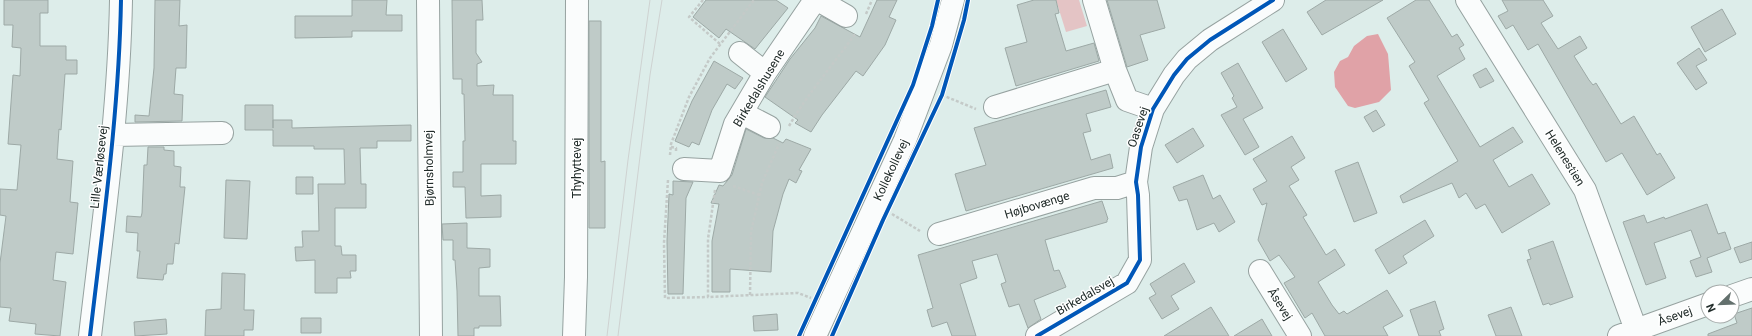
<svg xmlns="http://www.w3.org/2000/svg" width="1752" height="336" font-family="Roboto,sans-serif">
<rect width="100%" height="100%" fill="#ddedea"/>
<path fill="#e4c4c5" d="M1056,0H1079L1087,26L1066,32Z"/>
<path fill="#e0a2a7" d="M1378,34L1388,54L1391,90L1379,102L1355,108L1348,106L1335,87L1334,72L1340,61L1348,57L1354,46L1367,36Z"/>
<path fill="#bfcbc8" stroke="#9da9a6" d="M4,0H48V13H40V46H66V60H77V74H65L61,130L59,129L57,159L73,161L70,202L78,203L73,254L56,252L53,280L66,282L60,336L35,334L36,324L9,321L11,308L0,307V263L6,216L0,215V189L17,190L21,145L8,144L13,75L20,76L21,48L12,47L13,25H4Z
M155,0H180L179,26L187,25L186,68H176L174,94L183,95L182,121L135,122V115L149,116L154,68Z
M352,0H387L386,15H402V31H352V37L295,38V16H352Z
M452,0H482L483,20H476V53L482,62L477,64V86L494,85L493,95H513V141H516V164H481V196L501,195V217L466,218L465,187H453V172H463V141H465L464,94H462V79H453Z
M706,0H776L788,8L755,49L726,29L719,38L693,17Z
M877,0H897L889,17L896,20L885,45L863,76L856,71L822,115L811,132L795,123L798,120L765,97L790,59L815,28L821,16L860,37Z
M1034,0H1056L1059,13L1055,14L1066,51L1094,43L1099,61L1016,86L1005,48L1027,42L1017,5Z
M1107,0H1157L1165,28L1140,35L1148,60L1127,67Z
M1326,0H1383L1322,35L1307,12Z
M1416,0H1429L1452,37L1457,34L1464,45L1459,48L1465,59L1437,76L1480,147L1513,127L1523,142L1493,160L1509,187L1532,174L1550,204L1502,233L1485,204L1476,209L1466,193L1459,198L1452,183L1403,203L1400,196L1458,161L1424,103L1429,100L1409,66L1415,62L1387,18Z
M1502,0H1543L1553,16L1541,23L1558,49L1580,36L1587,48L1574,56L1589,80L1593,85L1596,83L1621,124L1634,116L1657,155L1660,153L1675,178L1647,195L1622,153L1606,162L1538,44L1528,50L1513,25L1506,29L1498,16L1508,11Z
M1722,9L1736,34L1705,52L1691,27Z
M589,21H601V162L605,161V228H589Z
M1283,29L1307,69L1286,82L1262,42Z
M1699,48L1707,60L1696,66L1707,83L1696,90L1677,63Z
M714,61L743,78L735,89L727,84L712,110L699,145L692,142L689,147L675,141L692,101Z
M1238,63L1263,108L1243,119L1259,147L1245,155L1221,115L1237,107L1232,98L1234,96L1221,73Z
M1486,68L1494,81L1480,88L1473,75Z
M1106,90L1111,107L1086,114L1091,131L1083,133L1091,160L1110,154L1113,168L966,211L955,174L986,165L974,128Z
M245,105H273V128V120H292V128L411,125V141H377V148H360L361,184H366V208H335V246H341L342,255H356V271H350L351,278H337V293H315V260L296,261L295,247H303L302,231H319L318,184H345L344,149H314V146H273V130H245Z
M1376,110L1385,125L1373,132L1364,117Z
M1193,128L1204,146L1177,163L1165,145Z
M746,129L764,138H773L783,143L786,139L811,149L799,170L802,171L796,183L789,179L783,194L773,231L771,272L730,269V292H712V241L719,204L711,203L719,185L723,186L732,175Z
M1292,136L1305,158L1291,167L1299,180L1289,186L1307,215L1303,217L1326,255L1335,249L1345,265L1318,282L1332,305L1339,314L1344,311L1347,314L1387,290L1403,316L1383,327L1388,336H1325L1312,313L1305,318L1284,283L1295,277L1279,255L1270,261L1258,240L1267,203L1262,205L1253,189L1267,181L1253,159Z
M148,147H164V150L174,151V166L181,167L180,187H185L179,244L175,243L173,264H167L166,274H164L163,280L137,278L140,251H137L138,233L126,232L127,216L141,217L142,213L144,165H147Z
M1358,162L1377,213L1354,222L1335,171Z
M1203,175L1213,199L1220,195L1235,222L1219,232L1214,223L1197,230L1187,199L1179,201L1173,187Z
M296,177H313V194H296Z
M226,180L250,181L247,239L224,238Z
M673,181L693,182L686,198L683,294H668L667,241L669,194L673,195Z
M1102,201L1108,219L1107,220V222L1045,240L1054,271L1059,270L1066,287L1034,300L1041,319L1028,328L1019,304L1009,307L1001,284L1006,282L997,254L972,261L977,278L960,284L976,336H952L947,322L932,327L927,310L933,308L918,255Z
M1707,204L1718,234L1725,232L1731,249L1707,258L1712,272L1696,277L1690,261L1701,257L1691,230L1654,243L1666,278L1646,285L1623,222L1644,215L1647,223L1664,217L1665,219Z
M1425,220L1434,236L1403,256L1407,263L1389,274L1375,250Z
M467,223V248L490,249V267L479,268V296H500L501,326H479V328H474V336H458L457,291L455,260H453V240H443L442,224Z
M1553,241L1573,297L1550,305L1549,303L1543,305L1527,260L1531,259L1528,250Z
M1752,242V259L1740,263L1734,248Z
M1184,263L1195,282L1171,296L1179,309L1162,319L1149,298L1156,294L1150,284Z
M222,273L245,274L244,310H254L253,330H244V336H205L206,310L221,309Z
M1435,301L1444,329L1439,331L1441,336H1419L1410,310Z
M1211,307L1229,336H1164Z
M1511,307L1522,336H1496L1488,315Z
M1752,308V336H1708V334L1737,323L1734,314Z
M777,314L778,330L754,331L753,316Z
M301,318H321V333H301Z
M166,319L167,334L135,336L134,322Z
M1262,319L1272,336H1234Z"/>
<g fill="none" stroke-linecap="round" stroke-linejoin="round">
<defs>
<path id="minor" d="M428,0L431,336
M818,0L846,16
M1094,0L1115,70L1127,100L1153,109
M1467,0L1585,190L1636,330
M740,53L765,73
M995,107L1115,70
M742,113L769,127
M113,135L222,133
M684,169L720,171L735,124L765,73L815,0
M939,234L1094,188H1117L1136,182
M1260,271L1300,336
M1732,296L1752,289
M90,336C103,224 119,112 121,0
M574,336L576,277L577,0
M815,336L905,140L941,45L953,0
M1037,336L1127,283L1140,260L1138,195L1136,182L1141,147L1153,109L1174,75L1187,59L1210,40L1273,0
M1619,336L1708,304"/>
</defs>
<use href="#minor" stroke="#96a2a0" stroke-width="24"/>
<path stroke="#c4cac8" stroke-width="2.5" stroke-dasharray="3 2" stroke-linecap="butt" d="M703,0L689,17L720,44
M866,14L872,0
M942,95L976,109
M789,126C808,93 833,65 855,34
M671,147L676,148V152
M670,155L671,144L689,97L710,58L754,0
M668,180L664,243L665,298L708,297
M733,186L759,195
M715,190L708,239V297L798,293L811,298
M892,214L920,231
M750,295L751,232L762,183L779,144"/>
<use href="#minor" stroke="#fafcfc" stroke-width="22"/>
<path stroke="#ced2d1" stroke-width="1" d="M607,336L628,160L650,0
M618,336L650,75L662,0"/>
<defs>
<path id="cycleway" d="M90,336C103,224 119,112 121,0
M799,336L913,85L932,26L938,0
M832,336L883,220L942,95L964,20L968,0
M1037,336L1127,283L1140,260L1138,195L1136,182L1141,147L1153,109L1174,75L1187,59L1210,40L1273,0"/>
</defs>
<use href="#cycleway" stroke="#fff" stroke-width="6"/>
<use href="#cycleway" stroke="#0057b8" stroke-width="4"/>
</g>
<g text-anchor="middle" stroke-width="3" stroke-linejoin="round" paint-order="stroke">
<g font-size="12" fill="#212c2a" stroke="#fff">
<text transform="translate(759 88) rotate(-59)" y="4">Birkedalshusene</text>
<text transform="translate(1138 127) rotate(-72)" y="4">Oasevej</text>
<text transform="translate(1565 158) rotate(58)" y="4">Helenestien</text>
<text transform="translate(99 167) rotate(-84)" y="4">Lille Værløsevej</text>
<text transform="translate(429 168) rotate(-91)" y="4">Bjørnsholmvej</text>
<text transform="translate(577 168) rotate(-90)" y="4">Thyhyttevej</text>
<text transform="translate(891 170) rotate(-65)" y="4">Kollekollevej</text>
<text transform="translate(1037 205) rotate(-17)" y="4">Højbovænge</text>
<text transform="translate(1085 296) rotate(-30)" y="4">Birkedalsvej</text>
<text transform="translate(1280 304) rotate(58)" y="4">Åsevej</text>
<text transform="translate(1675 316) rotate(-20)" y="4">Åsevej</text>
</g>
</g>
<g transform="translate(1720 304) rotate(247)"><circle r="19" fill="#ffffff" stroke="#a6abaa"/>
<path d="M0-3L7 15L0 10L-7 15Z" fill="#63706d"/>
<text y="-6" font-size="11" font-weight="bold" text-anchor="middle" fill="#212c2a">N</text>
</g>
</svg>
